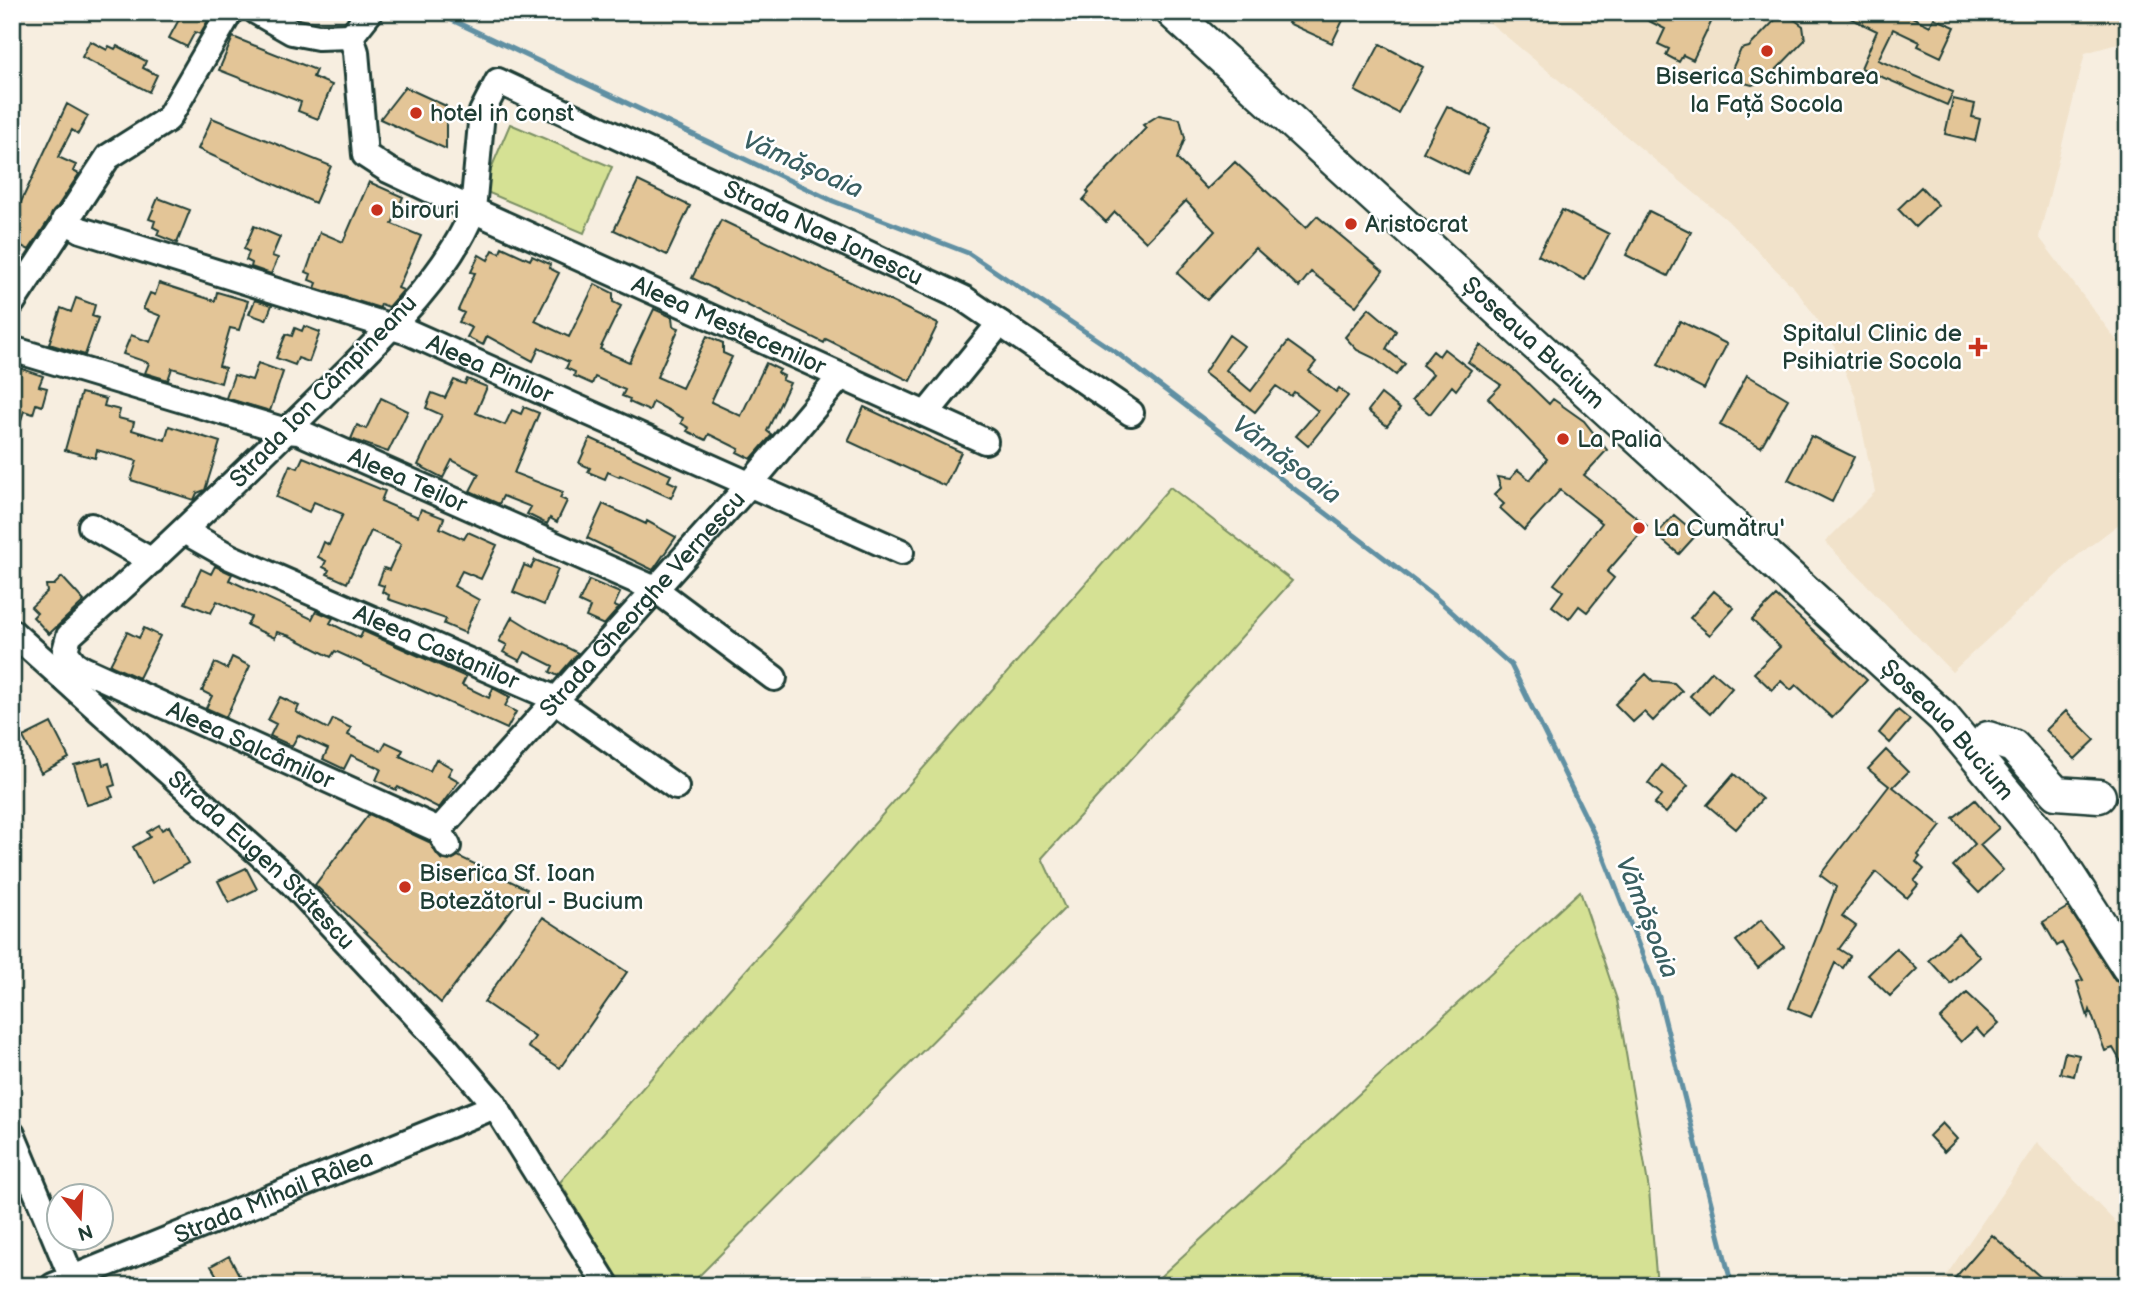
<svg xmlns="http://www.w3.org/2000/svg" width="2140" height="1298" font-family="'Balsamiq Sans',sans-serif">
<rect width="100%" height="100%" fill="#f7eee0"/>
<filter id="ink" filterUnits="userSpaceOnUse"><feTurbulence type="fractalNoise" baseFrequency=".0143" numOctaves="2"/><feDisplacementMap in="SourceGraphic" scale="14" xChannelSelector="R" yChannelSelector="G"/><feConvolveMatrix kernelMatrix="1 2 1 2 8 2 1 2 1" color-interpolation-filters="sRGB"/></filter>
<g filter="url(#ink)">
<path fill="#f1e2ca" d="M1477,12H2128V41L2085,53L2039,237L2128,356V517L2077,556L1952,672L1825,542L1875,492L1855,395L1831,338L1796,290L1727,220Z
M2037,1142L2128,1235V1286H1939Z"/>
<path fill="#d5e194" stroke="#7a8f64" stroke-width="2" d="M510,124L612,167L584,233L482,190Z
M1170,487L1292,581L1042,858L1065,908L689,1286H622L560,1182Z
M1580,891L1617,1000L1649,1190L1657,1286H1150Z"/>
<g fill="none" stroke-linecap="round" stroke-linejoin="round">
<path stroke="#6190a3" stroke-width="5" d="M435,12L833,201L968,253L1117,353L1434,596L1511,665L1598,842L1659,997L1732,1286"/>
</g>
<path fill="#e3c597" stroke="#1f3d34" stroke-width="2" d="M183,12H213L200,34L195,32L187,47L169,38Z
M1293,12H1347L1332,43L1288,23Z
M1631,12H1716L1693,60L1683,55L1679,62L1666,55L1669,49L1658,44L1665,29Z
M1838,12H1902L1930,26L1934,18L1955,27L1941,57L1918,46L1920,42L1893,29L1878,60L1953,92L1947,105L1861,68L1877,31Z
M1778,17L1792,18L1803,26L1805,40L1775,71V77L1752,85L1737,81L1733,67L1741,49L1749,47Z
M233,37L316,70L313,77L332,85L318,119L298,111L301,102L219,70Z
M90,41L107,50L109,46L115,49L117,46L146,61L143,68L157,75L149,92L82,57Z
M1380,44L1423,67L1398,113L1355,91Z
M405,87L446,106V149L380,119Z
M1953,99L1975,104L1972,117L1980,119L1975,141L1945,134Z
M67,104L88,116L78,134L72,130L58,157L76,165L73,171L79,174L29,250L12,241V201L20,204Z
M1447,106L1490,128L1467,174L1423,152Z
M1159,115L1180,119L1185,138L1177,159L1207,189L1235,162L1306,228L1317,216L1383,271L1356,306L1311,272L1299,287L1255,248L1207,300L1177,273L1215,231L1186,201L1146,242L1115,212L1106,222L1083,200L1089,193L1087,191L1146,128L1143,125Z
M212,118L331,166L315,203L198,149Z
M638,181L690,206L667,255L614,230Z
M369,182L403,197L392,224L421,236L398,288L403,290L401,293L389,307L381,304L380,308L315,288L317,283L309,280L311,274L306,272L320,232L343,242Z
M1921,187L1938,205L1915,227L1898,209Z
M158,198L190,210L177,243L157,235L159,230L153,227L155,221L149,219Z
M1562,210L1609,234L1585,280L1538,255Z
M1649,211L1691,232L1668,276L1626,255Z
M721,220L938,324L910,381L826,339L824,343L692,278Z
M254,226L280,237L272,256L278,258L271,274L251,267L252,263L246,260L249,252L244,249Z
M502,247L530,260L532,256L550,264L549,268L559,273L535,321L569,337L595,284L613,293V302L621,306L600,349L629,362L654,309L672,317L673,326L679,328L657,377L682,388L707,336L723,343V353L732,357L711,402L741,416L766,363L780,370L778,373L784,376L782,380L790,383L767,431L772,435L751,459L737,452L739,449L709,434L706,440L687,431L689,428L681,423L683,418L653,402L649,411L629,402L630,399L622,396L625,390L595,377L592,384L574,376L575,372L566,368L569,362L539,348L533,361L487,336L483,345L467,337L472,328L459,322L464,313L458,310L475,273L471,272L479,255L488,260L493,250L500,253Z
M159,283L215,301L217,292L248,301L239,330L230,328L219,366L225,368L221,383L172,368L168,380L145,373L149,363L123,354L131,335L150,342L161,316L143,309L150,293L155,295Z
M76,298L95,305L92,316L98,318L85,355L49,344L61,308L71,312Z
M255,300L272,305L266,320L249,314Z
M1369,308L1396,331L1386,349L1405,364L1396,375L1374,358L1357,350L1345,337Z
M1680,321L1727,344L1704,389L1658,365Z
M304,326L320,332L309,362L298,358L295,365L276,358L286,334L292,336L295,328L302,331Z
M1229,335L1244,346L1226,370L1251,391L1288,342L1316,362L1309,371L1336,392L1339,388L1348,396L1308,446L1296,436L1318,411L1294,392L1291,396L1276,386L1255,412L1204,373Z
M1480,345L1512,368L1549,404L1553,399L1584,421L1607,450L1584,475L1647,526L1607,572L1614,578L1587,612L1579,606L1569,619L1552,606L1563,591L1554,584L1602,523L1560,490L1524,530L1500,508L1504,504L1494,495L1501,488L1497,477L1510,479L1518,470L1530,480L1547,459L1488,398L1501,385L1468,362Z
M1444,349L1471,370L1456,390L1452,386L1430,414L1412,400L1433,374L1422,365L1433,351L1439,356Z
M258,363L283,372L270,411L226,398L234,375L252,380Z
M19,368L43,376L39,386L47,388L42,406L36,404L33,414L24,411L15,438L12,437V387Z
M1747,375L1788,399L1761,447L1720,425Z
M467,379L487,387L476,413L505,425L512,410L521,414L524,407L539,413L514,473L563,492L560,498L567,501L557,522L550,518L547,524L527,514L531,507L503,496L499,504L470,491L479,474L452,460L443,478L418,465L442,415L426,408L432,393L445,398L454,380L465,384Z
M81,393L106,399L104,406L120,410L118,418L134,422L132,430L165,440L169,426L220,442L205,490L197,493L194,500L131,480L137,461L97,450L95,458L65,450Z
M1381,394L1400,409L1387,426L1368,411Z
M381,398L408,411L388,452L351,439L357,425L366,429Z
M864,407L961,452L945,486L848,441Z
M1811,436L1854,457L1832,502L1788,480Z
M590,438L671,475L668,481L677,485L671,498L620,475L619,477L608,472L605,479L588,472L590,468L579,463Z
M303,457L385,491L381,501L418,517L421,509L444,518L440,528L464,539L468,532L497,545L481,579L462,571L454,586L479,600L465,633L444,624L446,619L388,599L389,595L382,592L384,586L378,584L384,568L389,570L401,544L371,531L347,583L327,574L329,570L323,567L326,561L318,557L324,542L329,545L343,514L314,502L309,512L276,497L290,465L298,468Z
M603,504L646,524L647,521L676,537L653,570L587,538Z
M1674,515L1697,534L1679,554L1656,535Z
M535,560L558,569L544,605L513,592L524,565L531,568Z
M215,566L232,574L229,580L312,619L316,611L333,618L330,623L360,638L363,631L466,677L462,685L489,698L493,688L510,697L505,706L516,712L507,729L335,651L331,657L290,636L277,632L275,638L247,625L251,617L217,601L211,613L185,603L201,569L211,574Z
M62,577L84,601L49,634L33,617L37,613L31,607L47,592L46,585H54Z
M589,580L620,593L614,606L619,608L604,625L586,617L590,607L579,602Z
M1714,591L1734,608L1710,635L1690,618Z
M1776,596L1867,680L1832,718L1796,685L1791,690L1781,681L1772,690L1754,673L1780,647L1752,620Z
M512,617L536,632L578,653L558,676L550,672L553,666L525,652L520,661L503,652L507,645L499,641Z
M144,628L160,636L139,678L110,665L127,632L139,638Z
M232,657L250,666L226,717L206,708L212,696L202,691L215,663L227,669Z
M1712,671L1732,688L1710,714L1690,696Z
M1646,674L1653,681L1674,683L1682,691L1653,721L1644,712L1633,722L1615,704Z
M280,697L299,706L296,712L328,729L333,719L351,728L348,735L381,751L386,742L403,750L400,756L430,771L436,759L452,768L448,775L459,781L439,808L398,787L396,790L376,780L381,769L351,755L344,769L323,759L328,749L298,735L292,746L270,736L276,724L268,720Z
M1898,710L1910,720L1890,743L1879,733Z
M2066,711L2095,740L2075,759L2046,730Z
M51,723L69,758L41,773L23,737Z
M1886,750L1908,772L1893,787L1941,826L1918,855L1920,857L1916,862L1924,869L1914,881L1918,885L1907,898L1876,872L1842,916L1856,926L1839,949L1850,956L1843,968L1835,963L1811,1017L1789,1008L1836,887L1820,875L1889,786L1868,769Z
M101,758L103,765L109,763L115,785L109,787L113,797L87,805L74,765Z
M1662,765L1688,786L1666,813L1654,804L1662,795L1648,783Z
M1734,774L1762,799L1736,829L1707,805Z
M1975,800L1999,828L1980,845L2003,870L1979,893L1953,866L1975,844L1953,818Z
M369,814L429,842L441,859L449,861L458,856L527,889L441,1003L315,885Z
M159,825L162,830L169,826L188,863L152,883L133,847L150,837L147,832Z
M246,868L257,889L229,903L218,881Z
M2068,907L2115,981L2128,985V1074L2113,1048L2105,1051L2090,1010L2088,1017L2077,982L2083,980L2062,943L2057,946L2043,922Z
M543,917L627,972L560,1068L528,1047L535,1037L484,1002Z
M1761,920L1784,947L1758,968L1736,941Z
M1958,933L1980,957L1951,984L1929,960Z
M1896,948L1917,969L1890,996L1868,975Z
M1967,993L1999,1023L1984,1037L1976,1028L1961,1042L1940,1019Z
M2065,1052L2079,1055L2074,1076L2060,1073Z
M1942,1123L1957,1139L1944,1152L1929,1136Z
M1992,1235L2051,1286H1948Z
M229,1256L245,1286H223L211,1266Z"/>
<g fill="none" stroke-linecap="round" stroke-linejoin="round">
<defs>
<g id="minor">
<path d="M257,12L292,32L318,37L351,36"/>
<path id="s1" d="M351,36L356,52L365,155L388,170L473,210C448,278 371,347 320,398C238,479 155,559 69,636L65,651L74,663L83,669L439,830L448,846"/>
<path d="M351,36L370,12"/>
<path id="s2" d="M64,220L81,230L408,332L901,552"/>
<path d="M12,303L108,157L168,119L230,12"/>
<path id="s3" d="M12,349L286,431L299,432L646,585L663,595L774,678"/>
<path d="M926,414L1000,323"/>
<path id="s4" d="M985,441L473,210L482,112L498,81L963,298L1131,413"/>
<path d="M91,526L152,561"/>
<path id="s5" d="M184,531L230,557L547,695L676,787"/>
<path id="s6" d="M12,632L291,882L446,1048L493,1103L607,1286"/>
<path id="s7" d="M439,830L750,484L841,376"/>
<path d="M12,1134L72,1278"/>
<path id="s8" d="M53,1286L483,1111L493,1103"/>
</g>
<g id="major">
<path id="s9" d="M1172,12L1943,717L2048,843L2128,967"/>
<path d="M1988,738L2013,746L2056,793L2099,796"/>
</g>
</defs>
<use href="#minor" stroke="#1f3d34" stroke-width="30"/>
<use href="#major" stroke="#1f3d34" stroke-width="37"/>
<use href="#minor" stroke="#fff" stroke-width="24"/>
<use href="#major" stroke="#fff" stroke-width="32"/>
</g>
</g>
<g fill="#c8321e" stroke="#fff" stroke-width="2.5">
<circle cx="1767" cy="51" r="7"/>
<circle cx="416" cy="113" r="7"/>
<circle cx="377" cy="210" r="7"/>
<circle cx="1351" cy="224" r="7"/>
<path d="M1974.5 336.5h7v7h7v7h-7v7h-7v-7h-7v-7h7z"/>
<circle cx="1563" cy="439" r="7"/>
<circle cx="1639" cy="528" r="7"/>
<circle cx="405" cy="887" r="7"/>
</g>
<g text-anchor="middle" stroke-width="5" stroke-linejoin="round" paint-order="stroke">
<g font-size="24" fill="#1f3d34" stroke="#fff" text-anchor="start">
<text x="1767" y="84" text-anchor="middle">Biserica Schimbarea<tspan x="1767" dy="28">la Față Socola</tspan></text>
<text x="430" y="121">hotel in const</text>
<text x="391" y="218">birouri</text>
<text x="1365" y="232">Aristocrat</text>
<text x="1962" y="341" text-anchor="end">Spitalul Clinic de<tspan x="1962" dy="28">Psihiatrie Socola</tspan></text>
<text x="1577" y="447">La Palia</text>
<text x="1653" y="536">La Cumătru'</text>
<text x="419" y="881">Biserica Sf. Ioan<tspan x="419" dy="28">Botezătorul - Bucium</tspan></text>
</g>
<g font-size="24" fill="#1f3d34" stroke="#fff">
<text dy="8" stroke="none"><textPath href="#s4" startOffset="1054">Strada Nae Ionescu</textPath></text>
<text transform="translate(729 325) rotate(24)" y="8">Aleea Mestecenilor</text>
<text dy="8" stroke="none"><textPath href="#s9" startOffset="490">Șoseaua Bucium</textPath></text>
<text dy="8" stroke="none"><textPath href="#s2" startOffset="452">Aleea Pinilor</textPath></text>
<text transform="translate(323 391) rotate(-46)" y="8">Strada Ion Câmpineanu</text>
<text dy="8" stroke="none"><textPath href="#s3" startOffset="418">Aleea Teilor</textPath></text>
<text dy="8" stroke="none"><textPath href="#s7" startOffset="304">Strada Gheorghe Vernescu</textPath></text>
<text dy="8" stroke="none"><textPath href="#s5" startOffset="278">Aleea Castanilor</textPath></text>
<text dy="8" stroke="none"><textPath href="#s9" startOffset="1057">Șoseaua Bucium</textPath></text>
<text dy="8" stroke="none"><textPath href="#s1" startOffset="1057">Aleea Salcâmilor</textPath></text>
<text dy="8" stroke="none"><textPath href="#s6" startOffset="338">Strada Eugen Stătescu</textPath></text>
<text dy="8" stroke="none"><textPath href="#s8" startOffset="238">Strada Mihail Râlea</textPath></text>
</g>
<g font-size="26" font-style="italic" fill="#3a6062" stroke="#fff">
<text transform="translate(803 164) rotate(24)" y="9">Vămășoaia</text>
<text transform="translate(1287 459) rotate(37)" y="9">Vămășoaia</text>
<text transform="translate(1648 917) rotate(68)" y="9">Vămășoaia</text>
</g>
</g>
<rect width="2140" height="1298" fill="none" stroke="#fff" stroke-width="42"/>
<rect x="21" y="21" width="2098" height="1256" fill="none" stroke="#1f3d34" stroke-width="2.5" filter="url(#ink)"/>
<g transform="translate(80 1217) rotate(162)"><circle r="33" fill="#ffffff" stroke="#a5b1ae" stroke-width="2"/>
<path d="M0-5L12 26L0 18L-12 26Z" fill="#c8321e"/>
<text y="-10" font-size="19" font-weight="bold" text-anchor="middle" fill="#1f3d34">N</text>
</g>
</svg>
